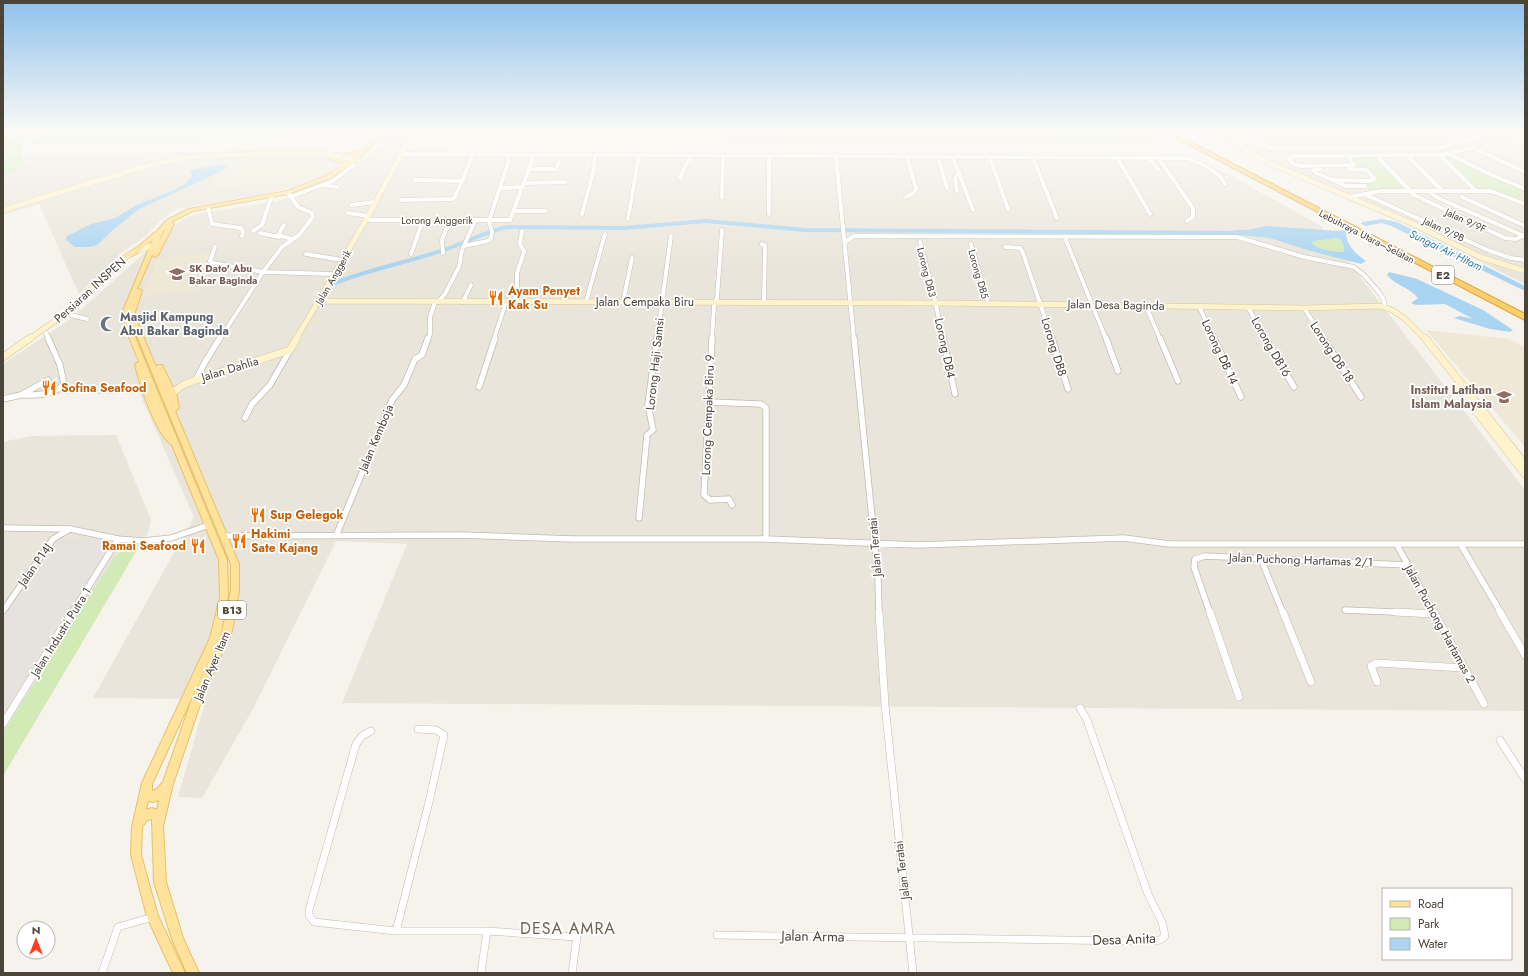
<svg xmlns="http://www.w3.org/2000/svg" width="1528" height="976" font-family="Jost,sans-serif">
<rect width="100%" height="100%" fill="#f6f3ec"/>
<path fill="#eae5da" d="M390,132H416L407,149L425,153L1190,157L1232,176L1321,226L1525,490V711L342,703L407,544L336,541L254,707L202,798L178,797L206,699L93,698L194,517L140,394H3V364L72,318L180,221L190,216L202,213L278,201L297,196L333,182L351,170L373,153Z
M418,132H1143L1165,145L413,141Z
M1200,132H1496L1525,149V284L1409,226L1283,172Z
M255,150L353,152L335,170L324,176L298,185L269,193L177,209L160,221L145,237L123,251L79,294L39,204L3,215V156Z
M116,435L151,520L148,532L140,545H132L115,556L3,733V443L7,441L31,436Z"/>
<path fill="#f7ead8" d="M1499,141L1525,154V163L1504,155L1501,156L1481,146Z"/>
<path fill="#e6e2dd" d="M48,539H95L115,556L3,733V604Z"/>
<path fill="#efe8d6" d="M418,132H688L687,143L413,141Z
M1018,132H1145L1165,145H1023Z
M251,162L333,163L324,175L300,184L271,191L243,192L206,184Z
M211,253L199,289L143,296L157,259Z
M1426,330L1509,339L1525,347V447Z"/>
<path fill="#d2eab5" d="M48,132H80L79,134L166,133L168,132H291L286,137L30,145Z
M1057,132H1110L1116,142H1061Z
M24,137L22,157L27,168L3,175V138Z
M1449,155L1525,191V196L1520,198H1515L1492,190H1481L1475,187L1444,156Z
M1348,156H1377L1410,191L1370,192L1360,181L1373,180L1369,172L1352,166Z
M1337,238L1340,239L1343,244L1344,252C1334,252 1320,250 1312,244L1313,241Z
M132,545H140L3,776V733L115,556Z"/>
<path fill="#a9d4f2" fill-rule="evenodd" d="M216,165H224L227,167L218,173L139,209L114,229L97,245L90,247H75L66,240L67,236L91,224L115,218L135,206L176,189L185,184L192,176L190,170Z
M1267,226L1339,231L1347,229L1355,234L1346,235C1348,247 1357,255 1366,261L1361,264L1307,250L1270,238L1241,235L1233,230H1247ZM1337,238L1340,239L1343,244L1344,252C1334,252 1320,250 1312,244L1313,241Z
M1389,272L1417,279L1483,310L1513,330L1510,332L1490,329L1454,318L1460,316L1473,319L1445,304L1416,305L1411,303L1418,298C1409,287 1395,285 1387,275Z"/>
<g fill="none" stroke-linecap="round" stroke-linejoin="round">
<path stroke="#a9d4f2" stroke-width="4" d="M332,284C367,270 404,263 441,251C463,244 484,232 507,227L625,228L705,221L805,230L1245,233"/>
<path fill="#a9d4f2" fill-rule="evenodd" d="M1382,219L1397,222L1525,286V291L1391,226L1382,223L1365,226L1361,224L1362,222Z"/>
<defs>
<path id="street-far2" d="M1245,132L1256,142L1270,148H1439L1482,136L1485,134L1483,132
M1519,132L1525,135
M401,154L1185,158C1198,161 1219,171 1225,184
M1449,154L1483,171L1525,189
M1440,155L1476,191
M1348,156L1354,165L1301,166L1293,164L1288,158L1292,156L1440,155L1473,148L1525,172
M1377,156L1414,195L1505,238L1516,239L1525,235
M1408,156L1442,191
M769,157V214
M836,157L854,339
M938,158L947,188
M953,158L973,210
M990,158L1008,209
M1033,158L1057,218
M1118,159L1150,214
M1150,159L1159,170
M1159,159L1193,208V217L1187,221
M530,169H556L559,162
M1320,169L1313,170L1316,173L1346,186H1365
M680,177L690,157
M415,180L463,181
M1334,180L1369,181L1375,179L1367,170L1349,169
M525,183L566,182
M323,185L337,187
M500,188L524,187
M957,191L955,178L959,172
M1429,191L1436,197L1524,236
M1364,194L1490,251L1511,258L1525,260
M290,197L333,181L354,165
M906,197L914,193L916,189L907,157
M1350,197L1381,191H1491L1525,204
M1462,197L1525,226
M722,198L723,157
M401,200L452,199L455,197L473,155
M351,205L375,202
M208,208L212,224L241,228L243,232L242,236
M514,211H546
M348,213L368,216
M582,214L593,173L595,156
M628,219L639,156
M366,220H510L534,155
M284,225L278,235L292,239
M253,231L262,225L271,198
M260,233L279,237
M1066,240L1106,339
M845,242L854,236L1237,237L1304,257L1354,267L1364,275L1378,291L1383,298L1385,307
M920,242L933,291L943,339
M762,244L765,246L764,303
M971,244L988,303
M464,246L488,241L491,238L492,232L489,221L509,160L508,155
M215,247L210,261L213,263L263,272L334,274
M1005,247L1020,248L1023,253L1052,339
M443,253L442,240L450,220
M306,254L342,260
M411,254L423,220
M438,302L445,294L459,267L462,250L475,221
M463,302L471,285
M514,302L517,293V273L524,252L520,244L522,231
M586,302L605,234
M623,302L632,258
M1146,306L1160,339
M1199,306L1214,339
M1248,307L1266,339
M1304,308L1324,339
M71,315L87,319
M46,333L49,339
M220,339L263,272L282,247L299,235L313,217L312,213L298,207L289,194
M428,339L430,334V317L435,302
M494,339L506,302
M657,339L671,236
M712,339L714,306L717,298L722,230"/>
<path id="street-far1" d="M712,338L704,495L710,500L729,499L732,505
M854,338L878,578L879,613
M943,338L955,394
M1052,338L1068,389
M1106,338L1118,371
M1160,338L1178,381
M1214,338L1241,397
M1265,338L1294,387
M1323,338L1361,397
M196,380L205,362L220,338
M479,387L495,338
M21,395C36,395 53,396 64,384L60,365L48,338
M3,399L21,395L48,380
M709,402L761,404L766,408V539L918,545L1124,538L1169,544H1525
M245,418L252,404L270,385L290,350
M639,518L647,435L653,430L648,404L657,338
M3,528L70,529L118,539L143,541L171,538L209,525
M225,536L461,535L573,539H766
M336,536L392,400L404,385L415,359L422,355L428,338
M1397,545L1434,613
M1461,545L1501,613
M1261,559L1283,613
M1345,610L1418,613
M3,611L53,539L70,529
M72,613L118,539
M1210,613L1194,567L1195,559L1205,556L1407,565"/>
<path id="street" d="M879,612L885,705L913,973
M1210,612L1239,697
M1283,612L1311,682
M1395,612L1434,614
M1434,612L1484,704
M1500,612L1525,655
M1377,682L1371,666L1377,663L1464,668
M3,724L72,612
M418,729L436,730L444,735L429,802L396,931H487L577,937L572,973
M371,731L362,736L356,744L309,910V915L314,922L396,931
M1500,740L1525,779
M717,935L1130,941H1153L1160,940L1165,936L1162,922L1148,894L1087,720L1080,708
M102,973L118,927L153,917
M481,973L487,931"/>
<path id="secondary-far1" d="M1227,132L1245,149L1269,163L1411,223L1480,257L1525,271
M1233,132L1243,142
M1502,132L1525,146
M3,210L146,166L189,157L255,154H325L359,160
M318,301L935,303L1304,308L1380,306L1392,310L1404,318L1425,339
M29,339L61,317L127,256L138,250L158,244
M296,339L366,220L413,132"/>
<path id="secondary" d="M1425,338L1525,464
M3,357L30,338
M1458,385L1466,398L1525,474
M172,393L183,385L196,380L290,350L297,338"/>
<path id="primary" d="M379,132H385L358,160L330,178L288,194L193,211L171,222L174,224L158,255L155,257L152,255L137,289L141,290L142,291L135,312L138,324L169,398L156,367L158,365H162L176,393L179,408L175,411L239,564V591L232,631L202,699L173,784L163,826L166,882L183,938L199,973H187L172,939L154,882L152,819L147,820L142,827L141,855L158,916L185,973H173L147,917L131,855L132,827L142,783L210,638L220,597L219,560L172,445C156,435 139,383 135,364L139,362L127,332L122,313L153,239C146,246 135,258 125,257L124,256L139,246L154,233L156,232L167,220L189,209L287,191L326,176L344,165L343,163L329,159V157H333L348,162L358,153L343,158L341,157V155L362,150ZM166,228L155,249L163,232ZM130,308L129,312L132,324L231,564V591L222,631L220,637L228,597L227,560L133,332L128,313ZM212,654L192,699L163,782L157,789L152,791V784ZM159,800L157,810L152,808L146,810L148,801L153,802Z"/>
<path id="highway" d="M1164,132H1171L1525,314V320Z"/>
</defs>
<use href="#street-far2" stroke="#c2bbae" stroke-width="5"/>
<use href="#street-far1" stroke="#c2bbae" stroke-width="7"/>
<use href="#street" stroke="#c2bbae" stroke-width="8"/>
<use href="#secondary-far1" stroke="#d6c79b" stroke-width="6"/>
<use href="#secondary" stroke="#d6c79b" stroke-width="8"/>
<use href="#primary" stroke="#e6c16a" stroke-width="2"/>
<use href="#highway" stroke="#e0a43c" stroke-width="2"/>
<use href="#street-far2" stroke="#fff" stroke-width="4"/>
<use href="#street-far1" stroke="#fff" stroke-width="5.5"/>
<use href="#street" stroke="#fff" stroke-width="7"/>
<use href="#secondary-far1" stroke="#fff3cd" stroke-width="5"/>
<use href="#secondary" stroke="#fff3cd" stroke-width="7"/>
<use href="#primary" fill="#ffe39c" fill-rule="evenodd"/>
<use href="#highway" fill="#ffcf6e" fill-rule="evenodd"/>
</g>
<linearGradient id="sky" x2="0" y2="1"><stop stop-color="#8fc1ec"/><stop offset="0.49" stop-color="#fbfaf6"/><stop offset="1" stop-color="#fbfaf6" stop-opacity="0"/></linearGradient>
<rect width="1528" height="268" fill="url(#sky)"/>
<defs>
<symbol id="school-bare" viewBox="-9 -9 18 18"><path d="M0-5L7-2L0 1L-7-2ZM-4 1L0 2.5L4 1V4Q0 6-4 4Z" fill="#8d6e63" stroke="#fff" stroke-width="2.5" paint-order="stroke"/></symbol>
<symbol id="restaurant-bare" viewBox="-9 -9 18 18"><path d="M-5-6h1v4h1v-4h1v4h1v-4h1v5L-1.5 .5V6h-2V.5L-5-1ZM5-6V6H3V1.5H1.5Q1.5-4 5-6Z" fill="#e8710a" stroke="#fff" stroke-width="2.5" paint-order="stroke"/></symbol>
<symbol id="mosque-bare" viewBox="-9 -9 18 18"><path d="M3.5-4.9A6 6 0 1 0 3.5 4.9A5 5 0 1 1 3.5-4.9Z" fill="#6b7280" stroke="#fff" stroke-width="2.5" paint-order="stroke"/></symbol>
<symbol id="university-bare" viewBox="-9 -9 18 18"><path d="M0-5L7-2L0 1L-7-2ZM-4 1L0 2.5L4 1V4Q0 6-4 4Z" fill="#8d6e63" stroke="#fff" stroke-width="2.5" paint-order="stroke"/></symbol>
</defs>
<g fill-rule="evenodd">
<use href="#school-bare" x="166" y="263" width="22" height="22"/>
<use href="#restaurant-bare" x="485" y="287" width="22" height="22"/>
<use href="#mosque-bare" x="97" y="313" width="22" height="22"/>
<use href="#restaurant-bare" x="38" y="377" width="22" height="22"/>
<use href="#university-bare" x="1493" y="386" width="22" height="22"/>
<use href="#restaurant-bare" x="247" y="504" width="22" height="22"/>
<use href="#restaurant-bare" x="228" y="530" width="22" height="22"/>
<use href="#restaurant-bare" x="187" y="535" width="22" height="22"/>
</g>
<g text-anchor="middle" stroke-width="3.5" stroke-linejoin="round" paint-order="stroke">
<g font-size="10" fill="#4b4439" stroke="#fff">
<text x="437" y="224">Lorong Anggerik</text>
<text transform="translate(1466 220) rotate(25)" y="4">Jalan 9/9F</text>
<text transform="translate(1444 229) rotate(25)" y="4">Jalan 9/9B</text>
<text transform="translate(1367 236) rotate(27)" y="4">Lebuhraya Utara–Selatan</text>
<text transform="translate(927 272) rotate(76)" y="4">Lorong DB3</text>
<text transform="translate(979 274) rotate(74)" y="4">Lorong DB5</text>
<text transform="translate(333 277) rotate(-60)" y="4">Jalan Anggerik</text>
</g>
<g font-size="10" font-weight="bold" fill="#785e54" stroke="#fff" text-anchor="start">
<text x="189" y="272">SK Dato' Abu<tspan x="189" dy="12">Bakar Baginda</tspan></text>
</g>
<g font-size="11" font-style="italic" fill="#2e7ab2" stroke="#fff">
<text transform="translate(1446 250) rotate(26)" y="4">Sungai Air Hitam</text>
</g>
<g fill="#fff" stroke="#817c74" stroke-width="1">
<rect x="1432" y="266" width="22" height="18" rx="3"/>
<rect x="218" y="601" width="28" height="18" rx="3"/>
</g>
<g font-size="11" font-weight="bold" fill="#4b4439">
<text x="1443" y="279">E2</text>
<text x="232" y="614">B13</text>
</g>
<g font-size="12" fill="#4b4439" stroke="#fff">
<text transform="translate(90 290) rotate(-42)" y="4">Persiaran INSPEN</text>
<text x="645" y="306">Jalan Cempaka Biru</text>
<text transform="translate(1116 305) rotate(1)" y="4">Jalan Desa Baginda</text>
<text transform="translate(1054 347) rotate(73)" y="4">Lorong DB8</text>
<text transform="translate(1271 347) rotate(60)" y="4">Lorong DB16</text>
<text transform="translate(945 348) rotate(78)" y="4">Lorong DB4</text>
<text transform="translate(1220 352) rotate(65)" y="4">Lorong DB 14</text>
<text transform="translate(1332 352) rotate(57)" y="4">Lorong DB 18</text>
<text transform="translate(655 364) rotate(-84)" y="4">Lorong Haji Samsi</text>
<text transform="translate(230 369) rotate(-17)" y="4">Jalan Dahlia</text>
<text transform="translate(708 415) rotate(-88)" y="4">Lorong Cempaka Biru 9</text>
<text transform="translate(376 438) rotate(-67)" y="4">Jalan Kemboja</text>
<text transform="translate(875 547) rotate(-95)" y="4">Jalan Teratai</text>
<text transform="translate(1301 560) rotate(2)" y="4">Jalan Puchong Hartamas 2/1</text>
<text transform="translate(35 565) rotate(-55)" y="4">Jalan P14J</text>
<text transform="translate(1440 624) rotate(61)" y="4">Jalan Puchong Hartamas 2</text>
<text transform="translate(61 632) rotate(-58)" y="4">Jalan Industri Putra 1</text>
<text transform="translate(212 666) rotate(-67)" y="4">Jalan Ayer Itam</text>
<text transform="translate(902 870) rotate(-97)" y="4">Jalan Teratai</text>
</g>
<g font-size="12" font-weight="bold" fill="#c56008" stroke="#fff" text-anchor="start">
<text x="508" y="295">Ayam Penyet<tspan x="508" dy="14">Kak Su</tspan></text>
<text x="61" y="392">Sofina Seafood</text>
<text x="270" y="519">Sup Gelegok</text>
<text x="251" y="538">Hakimi<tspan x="251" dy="14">Sate Kajang</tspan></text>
<text x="186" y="550" text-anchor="end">Ramai Seafood</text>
</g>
<g font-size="12" font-weight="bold" fill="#5b616d" stroke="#fff" text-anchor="start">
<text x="120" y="321">Masjid Kampung<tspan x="120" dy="14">Abu Bakar Baginda</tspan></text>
</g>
<g font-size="12" font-weight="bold" fill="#785e54" stroke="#fff" text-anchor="end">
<text x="1492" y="394">Institut Latihan<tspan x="1492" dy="14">Islam Malaysia</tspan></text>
</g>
<g font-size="14" fill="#4b4439" stroke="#fff">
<text transform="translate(813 936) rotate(1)" y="5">Jalan Arma</text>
<text transform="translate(1124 939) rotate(-2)" y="5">Desa Anita</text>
</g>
<g font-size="16" letter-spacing="1" fill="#6e6250" stroke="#fff">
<text x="568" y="934">DESA AMRA</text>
</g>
</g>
<rect width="1528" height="976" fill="none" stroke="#4b4439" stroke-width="8"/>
<rect x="1382" y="888" width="130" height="72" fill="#ffffff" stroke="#b7b4b0"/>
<rect x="1390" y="901" width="20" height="6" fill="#ffe39c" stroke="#b7b4b0"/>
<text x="1418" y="908" font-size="12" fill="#4b4439">Road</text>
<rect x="1390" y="918" width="20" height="12" fill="#d2eab5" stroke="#b7b4b0"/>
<text x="1418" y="928" font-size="12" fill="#4b4439">Park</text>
<rect x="1390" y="938" width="20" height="12" fill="#a9d4f2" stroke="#b7b4b0"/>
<text x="1418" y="948" font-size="12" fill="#4b4439">Water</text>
<g transform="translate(36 940)"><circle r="19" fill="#ffffff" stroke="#b7b4b0"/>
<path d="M0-3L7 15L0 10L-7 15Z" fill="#fc3f1d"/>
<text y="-6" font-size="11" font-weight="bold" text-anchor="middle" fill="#4b4439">N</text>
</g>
</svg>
